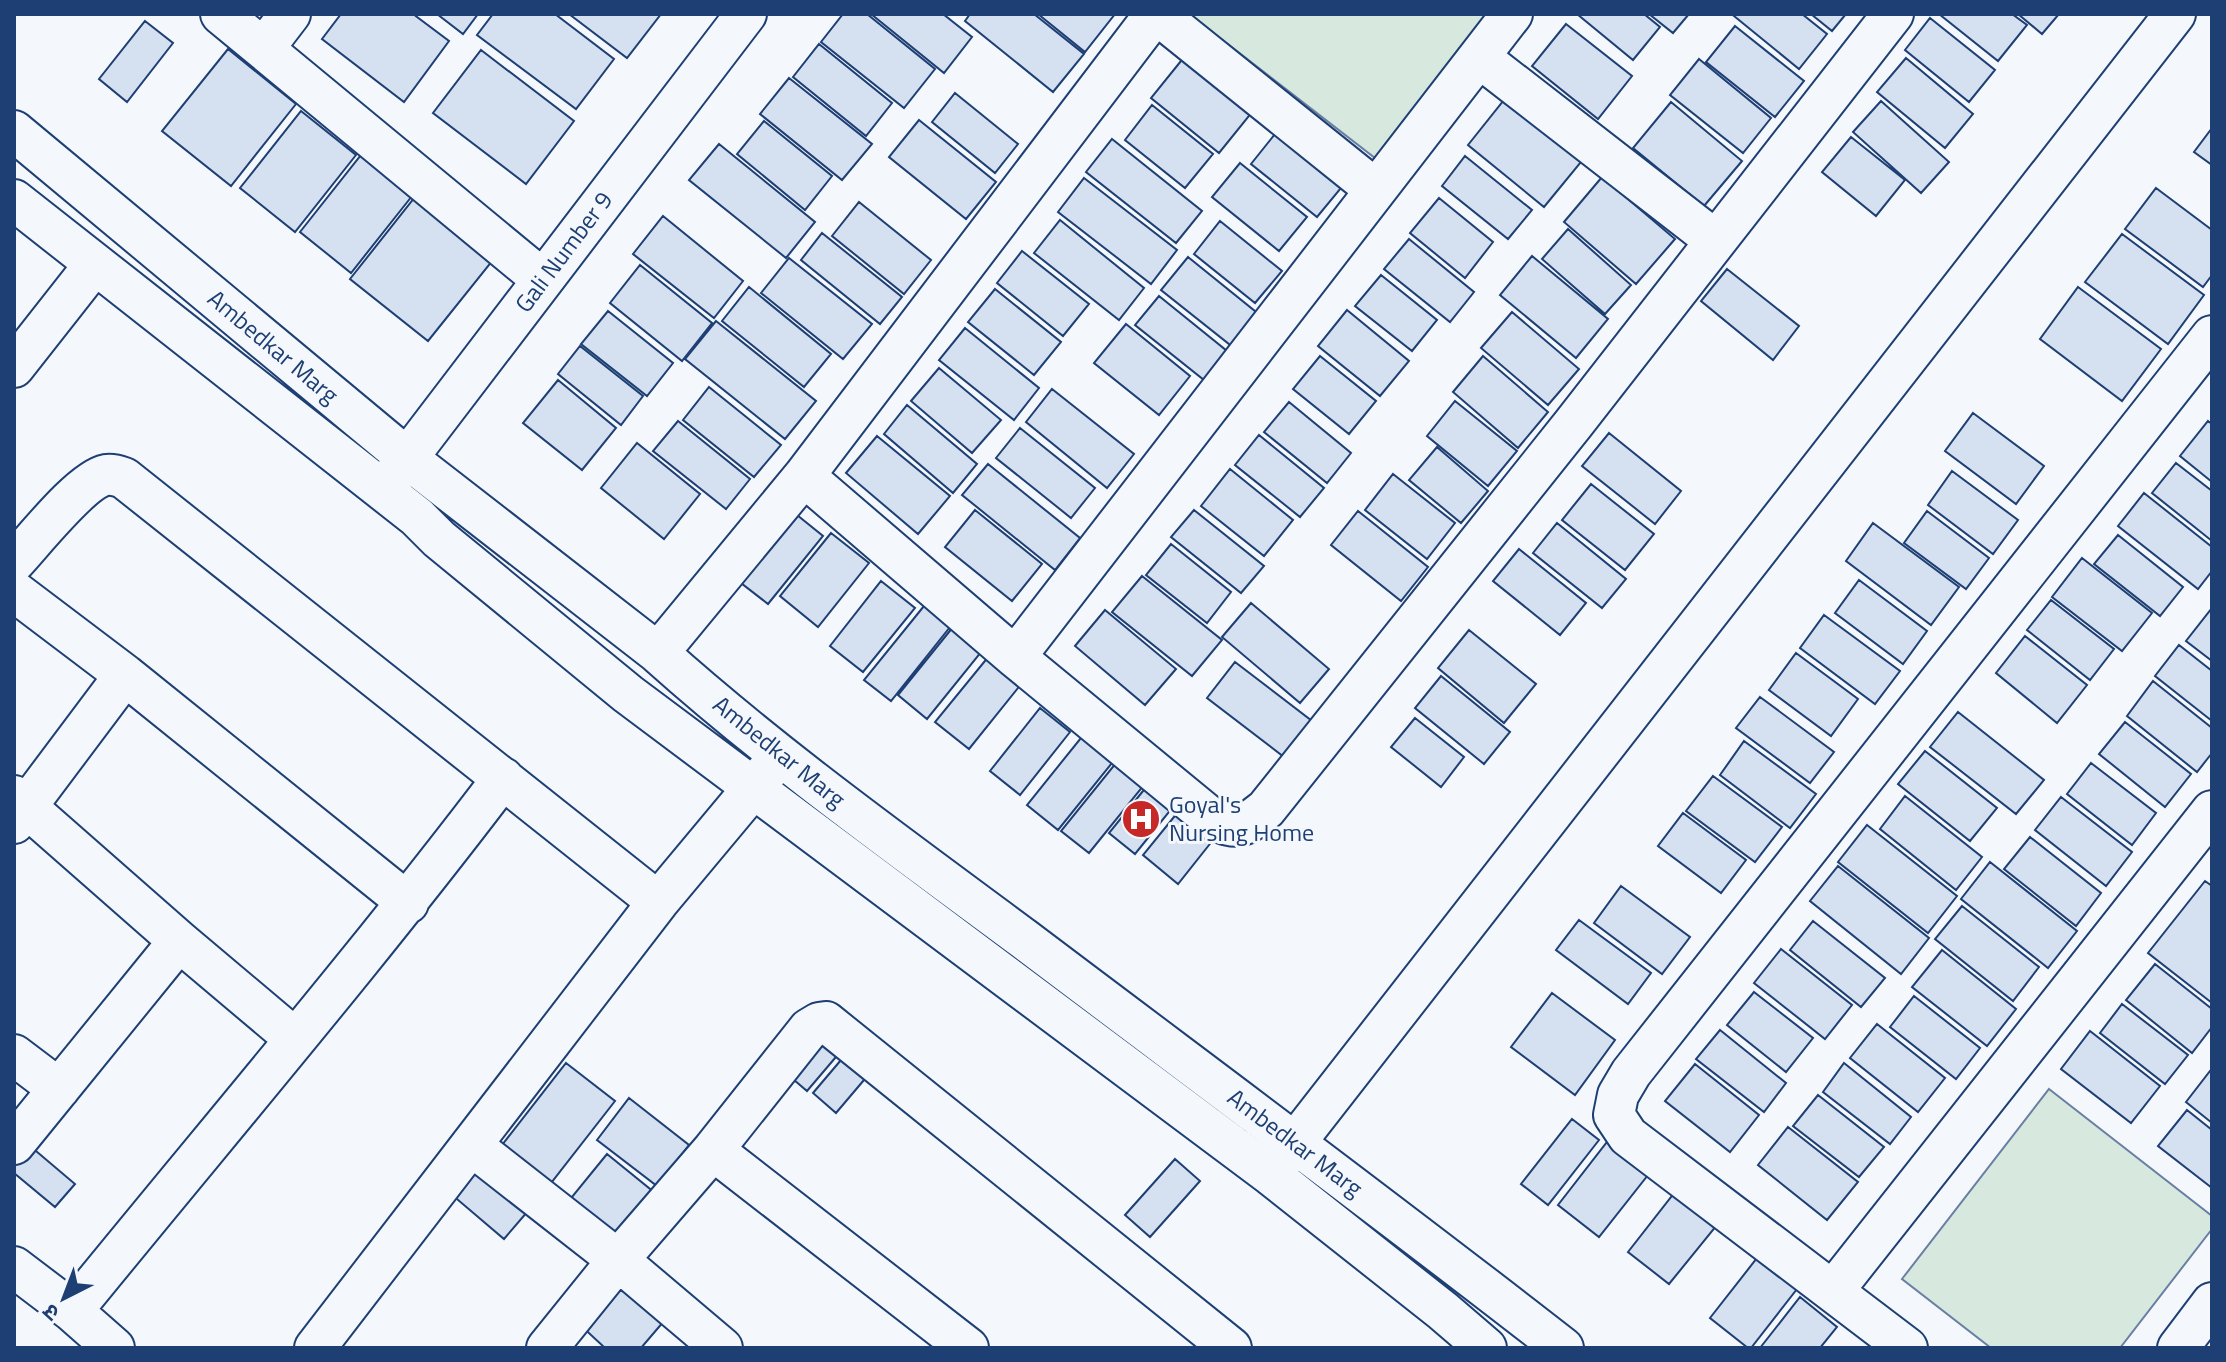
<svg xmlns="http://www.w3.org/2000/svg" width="2226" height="1362" font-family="'Titillium Web','Noto Sans Devanagari',sans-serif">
<rect width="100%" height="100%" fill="#f4f7fb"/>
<path fill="#d7e8df" stroke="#687fa3" stroke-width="2" d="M1189,14H1487L1375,158Z
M2049,1089L2212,1216V1229L2120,1348H1991L1902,1279Z"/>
<path fill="#d5e0f0" stroke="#1d3f73" stroke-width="2" d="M341,14H413L449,41L404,102L322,39Z
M437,14H478L463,34Z
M493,14H555L614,59L576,109L477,35Z
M569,14H661L627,58Z
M843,14H867L935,69L904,108L821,42Z
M871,14H943L972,37L944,73Z
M970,14H1034L1084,54L1053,92L965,21Z
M1038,14H1115L1085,52Z
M1577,14H1644L1660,27L1633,60Z
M1649,14H1689L1673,33Z
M1735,14H1802L1827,34L1799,69L1734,16Z
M1811,14H1846L1832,31Z
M1939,14H2012L2027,25L1998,61Z
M2018,14H2059L2042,34Z
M1930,18L1995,70L1969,102L1905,50Z
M145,21L173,43L127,102L99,79Z
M1566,24L1632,76L1598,119L1532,66Z
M1735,26L1804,81L1775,117L1706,62Z
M819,44L892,103L866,136L793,77Z
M228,49L296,104L231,186L162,131Z
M481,50L574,121L526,184L433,113Z
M1185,56L1253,111L1219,153L1151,98Z
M1906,58L1973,114L1945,148L1877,92Z
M1699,59L1771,118L1743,153L1670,95Z
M789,78L872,144L842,180L760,114Z
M955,93L1018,144L995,173L932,122Z
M1504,100L1581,162L1544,207L1468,145Z
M1881,101L1949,162L1921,193L1853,132Z
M1671,102L1742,161L1704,206L1633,148Z
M1152,105L1213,154L1185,188L1125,140Z
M301,111L356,155L295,232L240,188Z
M919,120L996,182L966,219L889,157Z
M764,121L832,176L805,210L737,154Z
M2212,128V165L2194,152Z
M1275,134L1341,188L1317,217L1251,164Z
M1851,137L1905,180L1876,216L1822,172Z
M1112,139L1202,211L1176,243L1086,172Z
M719,144L815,222L786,258L689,180Z
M361,155L412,196L351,273L300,232Z
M1465,156L1532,210L1508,239L1442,186Z
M1240,163L1307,217L1279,251L1212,197Z
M1602,177L1675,239L1636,284L1564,222Z
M1084,178L1177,250L1151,284L1058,212Z
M2156,188L2212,230V275L2203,287L2125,229Z
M415,197L493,260L428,341L350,279Z
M1439,198L1493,242L1465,278L1410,233Z
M859,202L931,260L904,294L832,236Z
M663,216L743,281L714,318L633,254Z
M1060,220L1144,288L1119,320L1034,253Z
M1220,221L1282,271L1255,303L1194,254Z
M1568,229L1631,285L1605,314L1542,259Z
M822,233L902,297L880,324L801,260Z
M2122,234L2204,295L2168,344L2085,282Z
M1409,239L1474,292L1450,322L1384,269Z
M1022,251L1089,304L1063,336L997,283Z
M1532,256L1608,319L1576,358L1500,295Z
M1188,257L1261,316L1234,348L1161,290Z
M789,258L872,324L843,359L761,293Z
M640,265L712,323L682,361L610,303Z
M1727,269L1799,326L1773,360L1701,301Z
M1381,275L1437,320L1412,351L1355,306Z
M749,287L831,354L804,387L722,321Z
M2078,287L2161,349L2122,401L2040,339Z
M995,289L1061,342L1034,375L968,322Z
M1159,296L1227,351L1204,380L1135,325Z
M1347,310L1409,361L1380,396L1318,346Z
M608,311L673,363L647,396L581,344Z
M1512,312L1579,369L1548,405L1481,348Z
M716,321L816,401L785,439L685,359Z
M1126,324L1190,376L1159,415L1094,363Z
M965,328L1039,388L1014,420L939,360Z
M580,346L643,396L621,425L558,374Z
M1320,356L1376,401L1349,434L1293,389Z
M1483,356L1548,412L1518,448L1453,392Z
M939,368L1001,420L972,453L911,401Z
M558,380L616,428L582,470L523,423Z
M709,387L781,445L754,477L683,420Z
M1052,389L1134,454L1107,488L1026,422Z
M1455,401L1517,451L1488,486L1427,436Z
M1289,402L1351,453L1327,483L1264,432Z
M907,405L977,464L953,493L884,434Z
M1973,413L2044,466L2016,504L1945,451Z
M678,421L750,479L726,509L653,451Z
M2208,421L2212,424V482L2180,456Z
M1020,428L1095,488L1071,518L996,458Z
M1609,433L1681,491L1655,524L1582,466Z
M1259,435L1324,488L1300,517L1235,465Z
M877,436L950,496L918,534L846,473Z
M637,443L700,494L664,539L601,488Z
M1437,447L1488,491L1461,523L1409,480Z
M2176,463L2212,491V541L2152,493Z
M988,464L1080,538L1055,570L962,495Z
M1230,469L1293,520L1264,556L1201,506Z
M1952,471L2018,520L1993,554L1928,505Z
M1393,474L1455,523L1427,559L1365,510Z
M1591,484L1654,534L1625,570L1562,520Z
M2144,493L2212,547V571L2198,589L2118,526Z
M975,510L1042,564L1012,601L945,547Z
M1194,510L1264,566L1241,593L1171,537Z
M1358,511L1428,567L1401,601L1331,545Z
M1927,511L1989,558L1966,589L1904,543Z
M797,515L823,536L768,604L741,583Z
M1557,523L1626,579L1602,608L1533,553Z
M1873,523L1959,587L1931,625L1846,561Z
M831,533L869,563L818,627L780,596Z
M2118,535L2183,587L2160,616L2094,564Z
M1171,544L1231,592L1207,623L1146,575Z
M1519,549L1586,603L1560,635L1493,581Z
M2082,558L2152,613L2122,651L2052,597Z
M1142,576L1222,640L1192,676L1112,612Z
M1859,580L1927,631L1903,664L1835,613Z
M881,581L915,608L863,672L830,646Z
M2051,600L2114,649L2090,680L2027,630Z
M1251,603L1329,669L1300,703L1222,637Z
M924,606L950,627L891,701L864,680Z
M2212,608V661L2186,641Z
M1105,610L1176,669L1145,705L1075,646Z
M1824,615L1900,671L1875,704L1800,648Z
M953,627L982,651L927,719L898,695Z
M1469,630L1536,684L1504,723L1438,668Z
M2025,636L2087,685L2057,723L1996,673Z
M2179,645L2212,671V721L2155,676Z
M1796,653L1858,699L1831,736L1769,690Z
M989,656L1022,683L969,749L935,722Z
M1235,662L1312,721L1284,757L1207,698Z
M1441,676L1510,732L1484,764L1415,708Z
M2153,681L2212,728V753L2197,772L2127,716Z
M1760,697L1834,752L1810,783L1736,728Z
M1040,708L1070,732L1020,795L990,771Z
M1958,712L2044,780L2016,814L1930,747Z
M1415,718L1464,757L1441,787L1391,747Z
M2125,722L2191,774L2165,807L2099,754Z
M1089,728L1120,753L1058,830L1027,805Z
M1744,741L1816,794L1790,828L1720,775Z
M1925,751L1997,808L1970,841L1898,784Z
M1116,763L1144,785L1089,853L1061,831Z
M2091,763L2156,813L2132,845L2067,794Z
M1713,776L1782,827L1755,862L1686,811Z
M1147,786L1173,807L1135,854L1109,833Z
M1905,796L1982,857L1956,890L1880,829Z
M2061,797L2132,852L2106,886L2035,830Z
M1178,812L1213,840L1178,884L1143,855Z
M1683,813L1746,860L1721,893L1658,846Z
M1867,825L1957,896L1928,933L1838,862Z
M2030,837L2101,893L2076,926L2004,869Z
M1990,862L2077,931L2048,968L1961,899Z
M1838,866L1929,938L1901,974L1810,901Z
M2205,881L2212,886V1003L2148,953Z
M1621,886L1690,937L1662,974L1594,923Z
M1962,906L2039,967L2013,1001L1935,939Z
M1579,920L1651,973L1628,1004L1556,950Z
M1813,921L1885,978L1861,1007L1790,950Z
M1781,949L1852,1005L1825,1039L1754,983Z
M1942,950L2016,1009L1987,1046L1912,987Z
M2155,964L2212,1009V1027L2192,1053L2126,1000Z
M1754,992L1813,1038L1786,1072L1727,1025Z
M1552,993L1615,1040L1575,1095L1511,1047Z
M1914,996L1980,1048L1956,1079L1890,1027Z
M2122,1004L2188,1055L2165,1084L2100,1033Z
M1877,1024L1945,1078L1918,1112L1850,1058Z
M819,1027L847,1044L807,1091L780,1068Z
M1720,1030L1786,1083L1764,1112L1696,1059Z
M2090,1031L2160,1086L2131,1123L2061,1069Z
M852,1047L875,1067L836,1113L813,1093Z
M566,1063L615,1101L551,1183L502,1145Z
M1844,1063L1911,1117L1890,1144L1823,1092Z
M1695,1064L1759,1115L1730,1152L1665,1101Z
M2210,1071L2212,1072V1123L2186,1102Z
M1818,1095L1884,1147L1859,1177L1793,1126Z
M629,1098L689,1145L657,1186L597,1140Z
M2187,1110L2212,1130V1188L2158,1146Z
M1572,1119L1599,1140L1548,1205L1521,1184Z
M1788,1127L1858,1182L1827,1220L1758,1165Z
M23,1140L75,1184L55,1207L14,1173V1152Z
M1607,1142L1648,1175L1599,1237L1558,1205Z
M607,1154L655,1193L616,1242L567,1203Z
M481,1159L534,1204L504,1239L451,1194Z
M1175,1159L1200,1181L1150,1237L1125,1215Z
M1675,1192L1717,1225L1669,1284L1628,1252Z
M1757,1258L1797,1289L1751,1348H1748L1710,1318Z
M618,1268L670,1314L641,1348H605L577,1322Z
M1800,1297L1837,1327L1820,1348H1760Z"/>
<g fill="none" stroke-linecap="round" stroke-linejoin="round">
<defs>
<path id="minor" d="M221,14L543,280
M1157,14L1376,190
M264,48L290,14
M1479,57L1716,241
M14,131L407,458L658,653C773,756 900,847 1024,939C1204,1075 1385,1209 1563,1348
M14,200L417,517L439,539L628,694L1271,1175L1443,1311L1486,1348
M14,367L95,264
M804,476L1015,657L1212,819C1240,831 1243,827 1266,809L1574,423L1893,14
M392,478L746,14
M14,562C33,542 81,480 106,475C112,474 118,476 124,478L658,902
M14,591L125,675L408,903
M658,653L804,476L1155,14
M1015,657L1512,14
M14,796L179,941L294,1038
M14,823L125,675
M14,1055L59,1089
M14,1144L179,941
M471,1145L618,1260L722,1348
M713,1150L968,1348
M1280,1162L2175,14
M14,1267L72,1311L114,1348
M1833,1291L2212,811
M72,1311C216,1134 365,960 503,778
M315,1348L658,902L769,769
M547,1348L618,1260L713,1150L809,1029L819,1023L826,1022L1231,1348
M1907,1348L1628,1136L1614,1115L1618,1095L1631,1073L2212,336
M2178,1348L2212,1303"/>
</defs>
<use href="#minor" stroke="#1d3f73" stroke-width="44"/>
<use href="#minor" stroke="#f4f7fb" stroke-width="40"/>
</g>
<defs>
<symbol id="hospital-disc" viewBox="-11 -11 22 22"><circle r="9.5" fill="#c62828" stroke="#f4f7fb"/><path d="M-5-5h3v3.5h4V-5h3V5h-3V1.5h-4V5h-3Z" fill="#fff"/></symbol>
</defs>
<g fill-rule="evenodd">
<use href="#hospital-disc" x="1119" y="797" width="44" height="44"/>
</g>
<g text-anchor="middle" stroke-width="6" stroke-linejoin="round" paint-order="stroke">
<g font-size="24" fill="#1d3f73" stroke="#f4f7fb">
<text transform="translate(564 252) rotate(-53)" y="8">Gali Number 9</text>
<text transform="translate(273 347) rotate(40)" y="8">Ambedkar Marg</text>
<text transform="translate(779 752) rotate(39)" y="8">Ambedkar Marg</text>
<text transform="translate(1295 1143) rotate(37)" y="8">Ambedkar Marg</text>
</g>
<g font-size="24" fill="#1d3f73" stroke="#f4f7fb" text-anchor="start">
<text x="1169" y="813">Goyal's<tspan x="1169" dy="28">Nursing Home</tspan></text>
</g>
</g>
<rect width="2226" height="1362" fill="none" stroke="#1d3f73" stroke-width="32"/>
<g transform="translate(64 1298) rotate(222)" stroke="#f4f7fb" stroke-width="6" paint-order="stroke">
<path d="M0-6L14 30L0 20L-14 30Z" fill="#1d3f73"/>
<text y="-12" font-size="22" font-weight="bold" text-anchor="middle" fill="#1d3f73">उ</text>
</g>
</svg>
